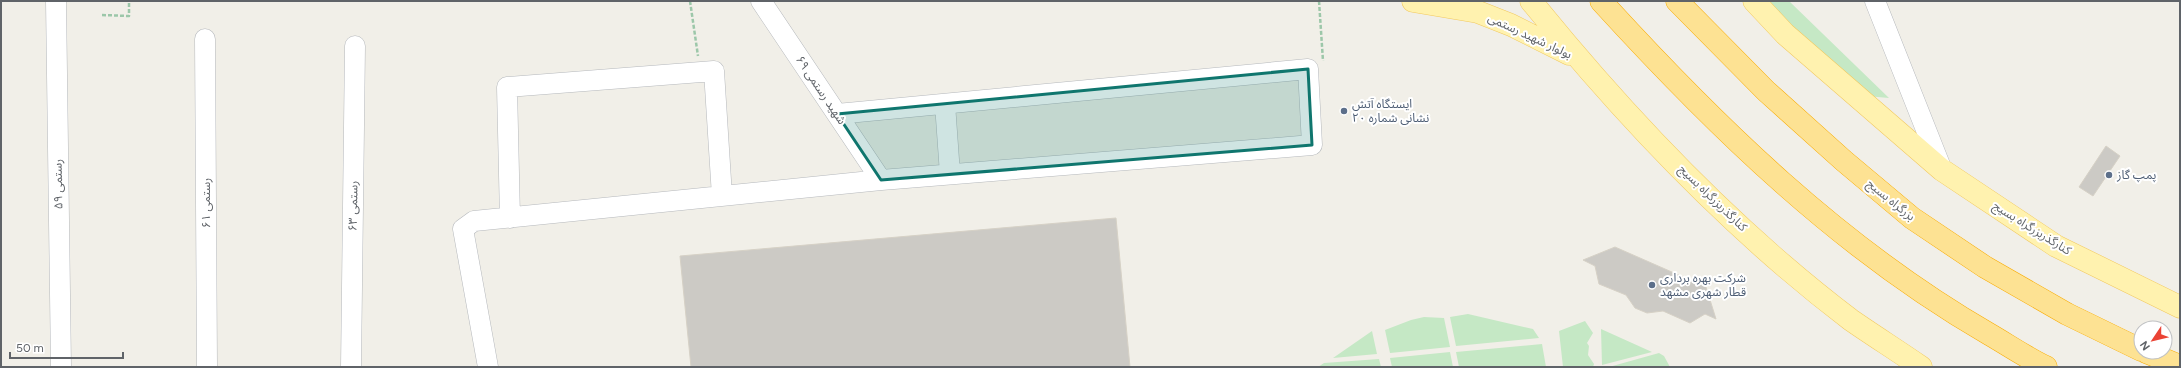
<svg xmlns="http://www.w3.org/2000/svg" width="2181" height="368" font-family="Figtree,'Noto Sans Arabic',sans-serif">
<rect width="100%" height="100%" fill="#f1efe8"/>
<path fill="#c5e8c5" d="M1763,1H1789L1889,98L1866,96Z
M1468,314L1533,329L1539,338L1456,346L1450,317Z
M1424,317L1444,318L1450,347L1390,353L1385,330L1411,320Z
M1585,321L1593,333L1587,343L1589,346L1588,355L1594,364L1593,367H1563L1559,331Z
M1601,329L1652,352L1602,365Z
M1372,331L1377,354L1333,358Z
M1542,344L1546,367H1459L1456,352Z
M1450,352L1453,367H1392L1390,358Z
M1659,353L1664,356L1670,367H1609Z
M1379,359L1381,367H1318L1324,363Z"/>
<path fill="#cccac5" stroke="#d6d1c6" d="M2106,146L2120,156L2093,196L2079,187Z
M1116,218L1130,367H691L680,256Z
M1615,247L1706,287L1716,319L1705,314L1690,323L1663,311L1647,313L1635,308L1626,295L1599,284L1595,266L1583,260Z"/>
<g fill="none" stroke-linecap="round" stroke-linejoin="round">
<defs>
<path id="minor" d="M56,1L61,367
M761,1L881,180
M1875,1L1942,170
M205,39L207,367
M945,104L950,174
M510,218L507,87L714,71L722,196
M351,367L355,46
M488,367L463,229L474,221L881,180L1312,145L1308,69L837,114"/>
<path id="major" d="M1413,1L1478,12L1511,25L1569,54
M1531,1C1625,117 1731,229 1851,320C1874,336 1898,351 1921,367
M1754,1L1785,34L1942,170L2056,246L2180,307"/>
<path id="highway" d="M1601,1C1716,127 1840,248 1989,334C2008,345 2027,358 2046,367
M1677,1L1766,91L1844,161L1912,218L1985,267L2067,314L2141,350
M2146,352L2180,366"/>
</defs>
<use href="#minor" stroke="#b5b8bc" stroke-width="21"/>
<use href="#major" stroke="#f2c960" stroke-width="23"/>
<use href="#highway" stroke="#f9ab00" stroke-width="23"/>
<path stroke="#9cc7a9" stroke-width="2.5" stroke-dasharray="4 2" stroke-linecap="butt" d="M690,1L698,56
M1319,1L1323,61
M102,15L129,16V1"/>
<use href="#minor" stroke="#fff" stroke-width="20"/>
<use href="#major" stroke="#fff2af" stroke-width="22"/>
<use href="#highway" stroke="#fde293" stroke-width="22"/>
</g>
<path fill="#0f766e" fill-opacity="0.2" stroke="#0f766e" stroke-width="3" stroke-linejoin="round" d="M1308,69L1312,145L881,180L837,114Z"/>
<g fill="#5c6f8a" stroke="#fff" stroke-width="1.5">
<circle cx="1344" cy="111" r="4"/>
<circle cx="2109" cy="175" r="4"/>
<circle cx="1652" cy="285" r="4"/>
</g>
<g text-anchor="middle" stroke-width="4" stroke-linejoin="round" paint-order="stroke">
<g font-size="12" fill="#5f6368" stroke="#fff">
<text transform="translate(1530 36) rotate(25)" y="4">بولوار شهید رستمی</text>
<text transform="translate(821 90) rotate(56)" y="4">شهید رستمی ۶۹</text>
<text transform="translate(58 184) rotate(-91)" y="4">رستمی ۵۹</text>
<text transform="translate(1713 198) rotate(44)" y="4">کنارگذربزرگراه بسیج</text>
<text transform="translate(1891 200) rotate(39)" y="4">بزرگراه بسیج</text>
<text transform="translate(206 203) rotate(-90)" y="4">رستمی ۶۱</text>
<text transform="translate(353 206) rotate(-89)" y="4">رستمی ۶۳</text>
<text transform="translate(2032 228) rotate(32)" y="4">کنارگذربزرگراه بسیج</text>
</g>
<g font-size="12" fill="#4e5e75" stroke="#fff" text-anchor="start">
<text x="1352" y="108">ایستگاه آتش<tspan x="1352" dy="14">نشانی شماره ۲۰</tspan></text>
<text x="2117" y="179">پمپ گاز</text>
<text x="1660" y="282">شرکت بهره برداری<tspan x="1660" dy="14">قطار شهری مشهد</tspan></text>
</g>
</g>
<rect width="2181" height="368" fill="none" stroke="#5f6368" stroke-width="4"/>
<g transform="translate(2153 340) rotate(235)"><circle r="19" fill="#ffffff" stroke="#bfc1c3"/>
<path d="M0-3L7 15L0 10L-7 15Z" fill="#ea4335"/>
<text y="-6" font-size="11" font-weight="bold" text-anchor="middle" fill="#5f6368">N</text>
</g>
<path d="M10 352v6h113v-6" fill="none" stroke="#5f6368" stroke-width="2"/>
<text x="16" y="352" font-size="12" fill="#5f6368" stroke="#ffffff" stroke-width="3" paint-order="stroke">50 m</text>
</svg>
